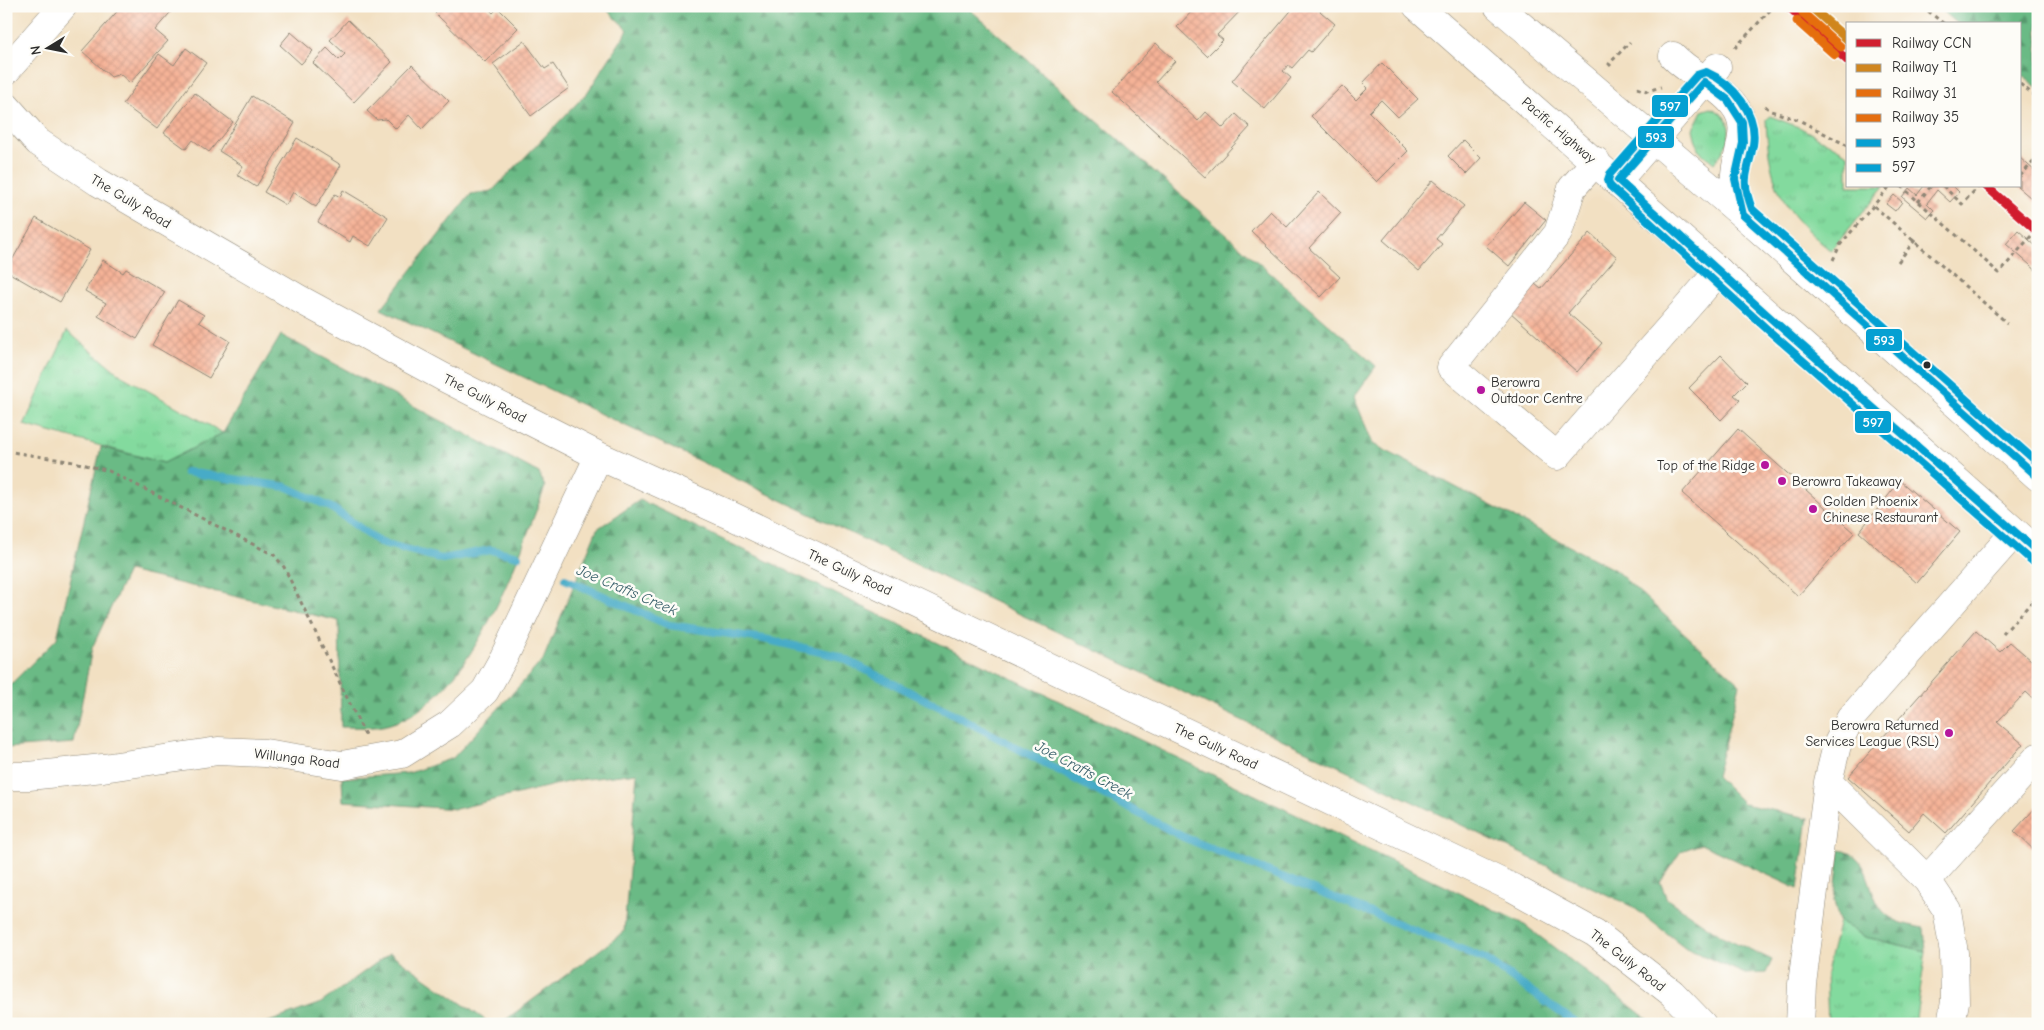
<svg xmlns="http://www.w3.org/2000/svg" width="2044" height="1030" font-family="'Comic Neue',sans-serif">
<defs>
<pattern id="grass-tufts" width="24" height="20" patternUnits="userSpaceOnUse" patternTransform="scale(1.25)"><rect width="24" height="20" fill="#83da9e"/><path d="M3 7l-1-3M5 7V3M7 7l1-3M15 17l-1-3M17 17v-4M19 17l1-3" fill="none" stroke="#71bb88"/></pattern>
<pattern id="forest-firs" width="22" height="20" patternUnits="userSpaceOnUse" patternTransform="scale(1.25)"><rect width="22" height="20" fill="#6aba85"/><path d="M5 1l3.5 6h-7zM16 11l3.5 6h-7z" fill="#57976d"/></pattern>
<pattern id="building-cross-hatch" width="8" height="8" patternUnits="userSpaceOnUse" patternTransform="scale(1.25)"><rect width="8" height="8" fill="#f5b297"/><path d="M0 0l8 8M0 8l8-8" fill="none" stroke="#d29982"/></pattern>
</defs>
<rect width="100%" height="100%" fill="#fdfcf7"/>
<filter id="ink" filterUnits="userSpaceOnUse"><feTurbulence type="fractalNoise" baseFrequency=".02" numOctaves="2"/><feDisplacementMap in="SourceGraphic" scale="10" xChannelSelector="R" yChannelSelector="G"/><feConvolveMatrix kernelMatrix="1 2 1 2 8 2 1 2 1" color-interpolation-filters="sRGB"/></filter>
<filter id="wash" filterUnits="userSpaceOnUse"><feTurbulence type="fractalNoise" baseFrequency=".0096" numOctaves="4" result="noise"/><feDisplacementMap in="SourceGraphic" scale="20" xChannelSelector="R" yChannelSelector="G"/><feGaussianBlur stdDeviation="1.12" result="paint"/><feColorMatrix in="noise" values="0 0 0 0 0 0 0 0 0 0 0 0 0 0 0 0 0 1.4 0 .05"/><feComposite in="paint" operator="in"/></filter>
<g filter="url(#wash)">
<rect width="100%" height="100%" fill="#f2e0c2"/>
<path fill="url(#grass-tufts)" stroke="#578264" d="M1711,108C1739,119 1730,146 1714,163L1698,150L1693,129L1702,111Z
M1770,116L1801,128L1848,154V186H1884L1831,251C1780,209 1769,185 1766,119Z
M67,331L122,376L223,433L164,463L24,425Z
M1839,921L1865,937L1926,951L1915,1024H1828L1826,973Z"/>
<path fill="url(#forest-firs)" stroke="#4a7258" d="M603,6H966L1376,366L1354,397L1373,444L1615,570L1740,684L1716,776L1744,804L1808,818L1798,889L1701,844L1681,851L1660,882L1667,899L1720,935L1772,960L1766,973L1745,974L1686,948L1633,907L381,309L471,194L492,191L587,93L628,30Z
M1937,6H2038V88L2020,74V24H1958Z
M281,335L539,473L545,487C518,558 471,701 390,724C376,729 356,727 341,727L339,621L128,571L92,648L74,743L6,748V689L57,638L101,447L164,463L223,433Z
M640,500L1522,923L1654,1024H500L624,932L637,773L571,781L456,809L343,801L342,778L409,773L453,758L543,660L597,529Z
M1840,850C1871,855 1866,889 1882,910C1891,922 1911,926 1924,928L1926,951L1865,937L1839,921L1834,901Z
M390,953L491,1024H263L321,1003Z"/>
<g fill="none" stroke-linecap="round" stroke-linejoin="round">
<path stroke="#47abc7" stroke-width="8" d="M186,472L287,487L332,508L379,542L442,559L491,550L518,556
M565,579L669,625L764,639L838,656L948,711L1183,837L1485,959L1577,1024"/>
</g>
<g id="blocks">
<path fill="url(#building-cross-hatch)" d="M122,6H176L155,30L168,41L130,83L120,74L111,77L82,51Z
M442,6H486L493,13L498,8L518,28L485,62L435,13Z
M1197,6H1245L1217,35L1223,40L1207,56L1177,27Z
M1295,6H1314L1335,24L1311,52L1308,50L1292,68L1288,65L1283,71L1291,78L1265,109L1232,81Z
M348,20L392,62L354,102L313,63L327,48L339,60L345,54L330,40Z
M291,32L313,51L301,64L280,45Z
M524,41L545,69L553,64L569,88L531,116L493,64Z
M1156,43L1175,61L1156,82L1198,121L1206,112L1223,128L1236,114L1250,127L1205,177L1112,92Z
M186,48L206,63L157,129L123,104L159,54L174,65Z
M1382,63L1418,99L1398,117L1381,100L1369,112L1408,151L1377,182L1311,116L1342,86L1356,100L1368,88L1363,83Z
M412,65L449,101L422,129L409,115L396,129L386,119L377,120L367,111Z
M195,93L233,122L209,152L193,140L186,149L164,133Z
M252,96L295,123L256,187L237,175L243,166L219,151Z
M297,138L341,165L316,207L293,192L286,205L264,192Z
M1463,140L1481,158L1466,174L1448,156Z
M2020,158L2035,171L2038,168V204L2017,186H2020Z
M1433,180L1464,206L1436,239L1442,244L1419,271L1383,240Z
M1924,186H1953L1959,192L1950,202L1937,190L1927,203L1934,210L1927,218L1902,197L1909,188L1917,195Z
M343,190L388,217L370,246L353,236L350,242L318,222L335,194L340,197Z
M1319,192L1341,213L1309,248L1340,277L1321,297L1251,231L1270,211L1287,227Z
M1894,195L1902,202L1895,211L1886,204Z
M1524,202L1546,220L1509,266L1486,246Z
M36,218L90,250L60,302L6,271Z
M2018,230L2038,248V272L2006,244Z
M1590,233L1617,257L1568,313L1602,343L1577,372L1510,312L1535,284L1541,289Z
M103,260L123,273L126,269L165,292L137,339L98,316L106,303L85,291Z
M178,300L204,315L199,322L230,341L209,378L152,345Z
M1721,355L1747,382L1734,395L1740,400L1721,420L1689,388Z
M1738,429L1854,533L1798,596L1682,493Z
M1900,481L1960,532L1917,583L1859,532Z
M1976,631L2000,652L2010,642L2038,666V703L2026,692L1997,722L2023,744L1946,833L1924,813L1909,831L1848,777Z
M2038,805V854L2014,831Z"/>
</g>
</g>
<g filter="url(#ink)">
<use href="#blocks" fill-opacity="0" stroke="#8e8676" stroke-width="1"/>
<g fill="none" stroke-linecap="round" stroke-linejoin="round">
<defs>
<path id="minor" d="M1673,56C1690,74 1718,85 1733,104C1752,127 1737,149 1735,174C1734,188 1738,201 1743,215
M6,71L63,6
M6,106L38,142L98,182L301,300L443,377L599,456L734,517L1513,888L1595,933L1672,993L1702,1024
M1596,161L1572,188L1558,233L1451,367L1557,456L1719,271
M1618,180L1717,67
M6,776H29L103,768L218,751L265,753L342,765L402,754L450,724L485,691L504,657L599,456
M1828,782L1927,880L1947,910L1954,953L1955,1002L1951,1024
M1927,880L2038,757
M1800,1024L1802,984L1828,782L1837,745L1850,719L2015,532"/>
<path id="major" d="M1417,6C1625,187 1830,371 2038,552
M1498,6L1743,215L2038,477"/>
</defs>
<use href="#minor" stroke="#8e8676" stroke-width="29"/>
<use href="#major" stroke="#8e8676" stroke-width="29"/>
<path stroke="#8e8676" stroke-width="3" stroke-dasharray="4 4" stroke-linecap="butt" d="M1922,6L1944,24
M1735,48L1774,6
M1611,66L1609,64L1630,42
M2020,84L2038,98
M1637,88L1647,91L1661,87
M1765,106L1771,111L1799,120L1848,146
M2020,176L2038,157
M1901,186L1999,273L2032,235
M1943,186L1962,204L1978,187
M1918,202L1931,186
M1874,206L2007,323
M1833,260L1840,245L1890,186
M1898,262L1915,240
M6,451L74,462L109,471L274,555L284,567L365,735
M2003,634L2038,595"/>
<use href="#minor" stroke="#fff" stroke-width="28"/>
<use href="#major" stroke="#fff" stroke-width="28"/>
<defs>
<path id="bus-1" d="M2038,477L1743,215L1735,179L1743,143L1742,122L1728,100L1704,82L1618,180L1775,322L2038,552"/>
<path id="bus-2" d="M2031,560L1768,330L1610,186L1608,180L1610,174L1697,75L1706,72C1734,84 1758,114 1753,145C1748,175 1740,176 1752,209L2038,463"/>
</defs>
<use href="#bus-1" stroke="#fdfcf7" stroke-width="11"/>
<use href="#bus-2" stroke="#fdfcf7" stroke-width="11"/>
<use href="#bus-1" stroke="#06a0d2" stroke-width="8"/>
<use href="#bus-2" stroke="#06a0d2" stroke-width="8"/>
<defs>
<path id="rail-1" d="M1788,6L1848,61
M1986,186L2038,232"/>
<path id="rail-2" d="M1810,6L1848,40"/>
<path id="rail-3" d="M1803,13L1841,47"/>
<path id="rail-4" d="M1797,21L1835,55"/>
</defs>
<use href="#rail-1" stroke="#fdfcf7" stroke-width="12"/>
<use href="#rail-2" stroke="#fdfcf7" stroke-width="12"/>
<use href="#rail-3" stroke="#fdfcf7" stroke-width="12"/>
<use href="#rail-4" stroke="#fdfcf7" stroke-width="12"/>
<use href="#rail-1" stroke="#d11f2f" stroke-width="9"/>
<use href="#rail-2" stroke="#d0861f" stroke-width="9"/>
<use href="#rail-3" stroke="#e56e0f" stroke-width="9"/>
<use href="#rail-4" stroke="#e56e0f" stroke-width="9"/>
</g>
</g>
<circle fill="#2b2b2b" stroke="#fdfcf7" stroke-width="2" cx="1927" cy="365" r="4.5"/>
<g fill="#b5179e" stroke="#fdfcf7" stroke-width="2">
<circle cx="1481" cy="390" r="5"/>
<circle cx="1765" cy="465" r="5"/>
<circle cx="1782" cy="481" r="5"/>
<circle cx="1813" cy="509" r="5"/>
<circle cx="1949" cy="733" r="5"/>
</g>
<g text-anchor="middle" stroke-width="5" stroke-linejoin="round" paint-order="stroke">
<g font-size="14" fill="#2b2b2b" stroke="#fdfcf7">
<text transform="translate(1559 130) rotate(41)" y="5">Pacific Highway</text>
<text transform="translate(131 201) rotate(31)" y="5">The Gully Road</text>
<text transform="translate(485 398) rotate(27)" y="5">The Gully Road</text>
<text transform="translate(850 572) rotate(25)" y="5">The Gully Road</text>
<text transform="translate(1216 746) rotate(25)" y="5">The Gully Road</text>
<text transform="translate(297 758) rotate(7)" y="5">Willunga Road</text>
<text transform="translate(1628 960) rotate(38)" y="5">The Gully Road</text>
</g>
<g font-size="14" fill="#2b2b2b" stroke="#fdfcf7" text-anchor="start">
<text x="1491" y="387">Berowra<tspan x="1491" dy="16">Outdoor Centre</tspan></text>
<text x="1755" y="470" text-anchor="end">Top of the Ridge</text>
<text x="1792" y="486">Berowra Takeaway</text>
<text x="1823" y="506">Golden Phoenix<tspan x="1823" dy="16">Chinese Restaurant</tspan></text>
<text x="1939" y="730" text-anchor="end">Berowra Returned<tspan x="1939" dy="16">Services League (RSL)</tspan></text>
</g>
<g font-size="15" font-style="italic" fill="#365e69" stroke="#fdfcf7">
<text transform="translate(627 590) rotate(23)" y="5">Joe Crafts Creek</text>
<text transform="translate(1084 770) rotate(28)" y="5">Joe Crafts Creek</text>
</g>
</g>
<g stroke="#fdfcf7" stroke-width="2">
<rect x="1651" y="94" width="38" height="24" rx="5" fill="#06a0d2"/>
<rect x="1637" y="125" width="38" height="24" rx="5" fill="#06a0d2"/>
<rect x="1865" y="328" width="38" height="24" rx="5" fill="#06a0d2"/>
<rect x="1854" y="410" width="38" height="24" rx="5" fill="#06a0d2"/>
</g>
<g font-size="14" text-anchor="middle" font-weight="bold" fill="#fff">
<text x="1670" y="111">597</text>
<text x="1656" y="142">593</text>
<text x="1884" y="345">593</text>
<text x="1873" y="427">597</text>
</g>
<rect width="2044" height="1030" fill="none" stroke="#fdfcf7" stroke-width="25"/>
<rect x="1846" y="22" width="175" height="165" fill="#fdfcf7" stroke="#a9a8a5"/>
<rect x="1856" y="39" width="25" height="8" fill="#d11f2f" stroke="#a9a8a5"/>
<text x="1892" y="48" font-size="15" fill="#2b2b2b">Railway CCN</text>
<rect x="1856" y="64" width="25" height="8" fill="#d0861f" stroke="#a9a8a5"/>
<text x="1892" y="72" font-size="15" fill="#2b2b2b">Railway T1</text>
<rect x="1856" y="89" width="25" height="8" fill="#e56e0f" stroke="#a9a8a5"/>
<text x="1892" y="98" font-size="15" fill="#2b2b2b">Railway 31</text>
<rect x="1856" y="114" width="25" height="8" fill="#e56e0f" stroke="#a9a8a5"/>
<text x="1892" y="122" font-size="15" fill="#2b2b2b">Railway 35</text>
<rect x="1856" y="139" width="25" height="8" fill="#06a0d2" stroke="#a9a8a5"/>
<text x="1892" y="148" font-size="15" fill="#2b2b2b">593</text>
<rect x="1856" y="164" width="25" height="8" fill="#06a0d2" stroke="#a9a8a5"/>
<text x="1892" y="172" font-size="15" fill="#2b2b2b">597</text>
<g transform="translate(48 48) rotate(260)" stroke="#fdfcf7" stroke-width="4" paint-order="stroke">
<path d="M0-4L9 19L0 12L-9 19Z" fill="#2b2b2b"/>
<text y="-8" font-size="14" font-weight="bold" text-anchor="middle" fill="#2b2b2b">N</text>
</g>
</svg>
